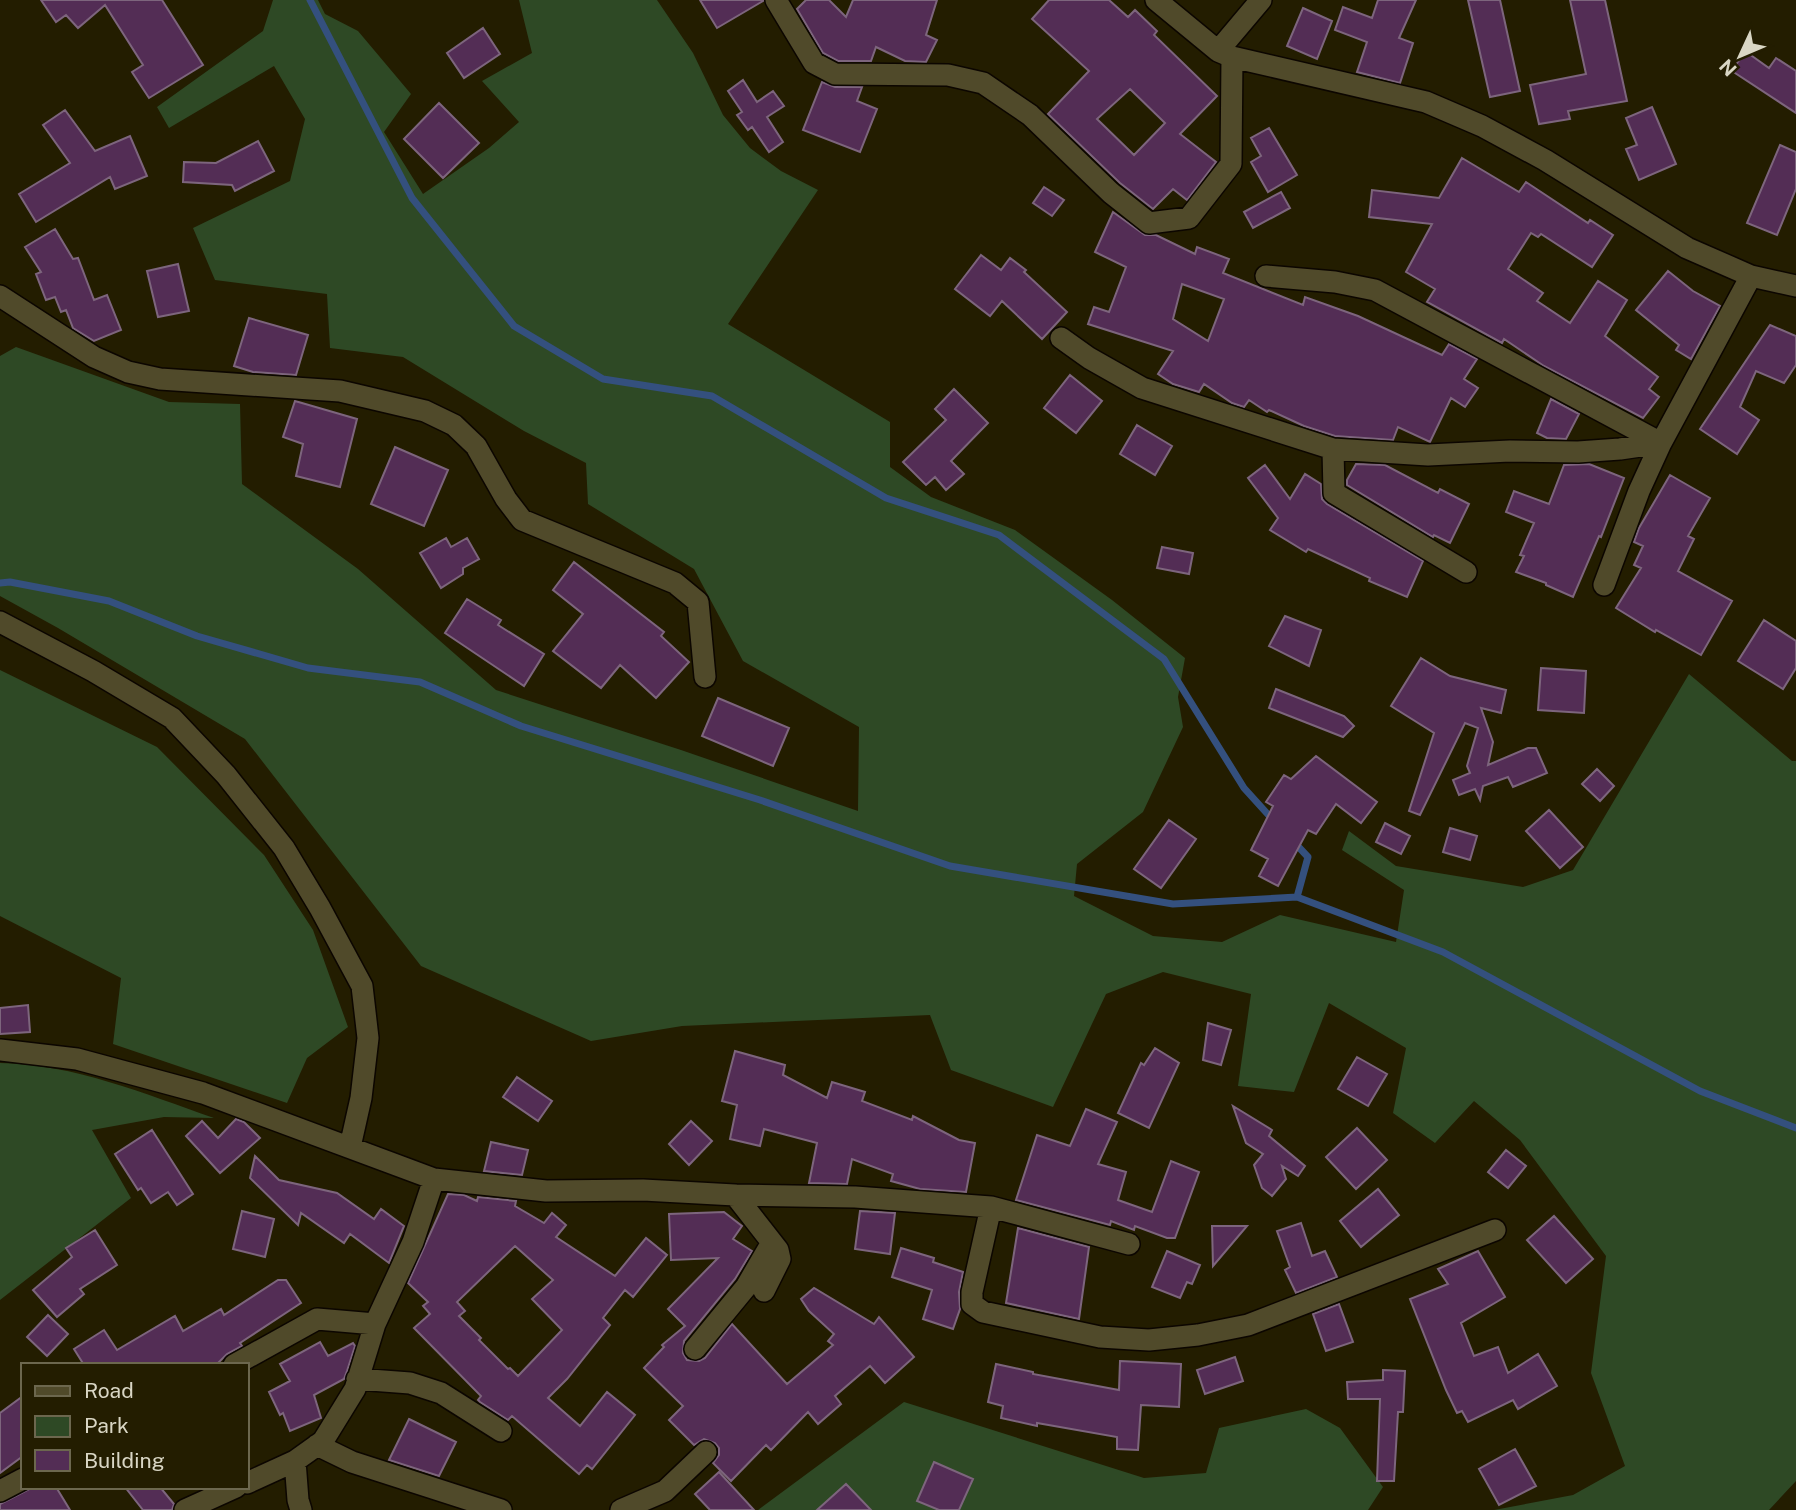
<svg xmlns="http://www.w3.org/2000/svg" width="1796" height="1510" font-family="'Public Sans',sans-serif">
<rect width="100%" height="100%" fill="#231d00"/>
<path fill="#2e4925" d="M273,0H318L325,14L358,31L411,94L384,132L423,194L489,148L519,122L482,81L532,53L519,0H657L693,53L723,115L750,148L781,171L818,190L728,324L890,422V467L931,497L1015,530L1112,600L1185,658L1178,697L1183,727L1143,812L1077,864L1074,896L1153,936L1222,942L1280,915L1396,942L1404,890L1342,850L1349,831L1396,866L1523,887L1573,870L1689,674L1792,761H1796V1481L1769,1510H1494L1573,1495L1625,1466L1591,1373L1606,1256L1520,1140L1474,1101L1435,1143L1393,1113L1406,1048L1329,1003L1294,1092L1238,1086L1251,994L1163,972L1106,994L1053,1107L951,1070L930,1015L682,1026L591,1041L421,966L245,739L58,628L0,596V356L16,347L169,402L240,404L242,484L358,569L496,690L681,750L858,811L859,727L743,661L694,569L588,504L586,463L524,431L403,357L330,348L327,294L215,280L193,228L290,181L305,119L274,66L169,128L157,107L263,31Z
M0,670L157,747L264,855L313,930L348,1027L307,1058L287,1103L113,1044L121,978L0,916Z
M0,1063C74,1064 145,1094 214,1118L164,1117L92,1130L131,1198L0,1300Z
M904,1402L1144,1478L1206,1473L1219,1428L1306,1409L1340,1428L1383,1487L1368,1510H758Z"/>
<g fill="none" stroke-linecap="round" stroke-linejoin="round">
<path stroke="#34507e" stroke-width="7" d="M310,0L412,198L514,326L603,379L712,396L886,498L999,535L1164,659L1244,788L1273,820
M0,583L10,582L109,601L197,636L308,668L420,682L521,726L760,800L950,866L1173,904L1297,897L1443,952L1700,1091L1796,1128
M1293,841L1308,857L1297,897"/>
</g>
<path fill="#532d55" stroke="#7d657d" stroke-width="2" fill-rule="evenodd" d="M41,0H162L203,65L149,98L132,72L143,65L105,5L78,28L66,15L56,22Z
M700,0H763V1L717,28Z
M806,0H829L846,17L853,0H937L926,35L937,40L926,62L905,61L876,47L871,61H838L823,53L797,9Z
M1049,0H1109L1128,17L1135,10L1157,31L1154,35L1217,96L1180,134L1216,162L1187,200L1173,189L1153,209L1120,183L1048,114L1089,71L1032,19ZM1130,89L1165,123L1134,155L1097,119Z
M1378,0H1416L1399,38L1413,43L1400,83L1357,72L1367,42L1335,30L1343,7L1372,18Z
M1468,0H1500L1520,91L1490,97Z
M1570,0H1605L1627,101L1568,111L1570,119L1539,124L1530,85L1586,74Z
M1303,8L1332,21L1317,59L1287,46Z
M483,28L500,54L464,78L447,53Z
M1745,51L1769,68L1776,58L1796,71V113L1732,71Z
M743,80L757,102L773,91L784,106L767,117L783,142L769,152L752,127L748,130L737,115L742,112L728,91Z
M822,82L835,87H862L857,101L877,109L860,152L803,130Z
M439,103L479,143L443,178L404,139Z
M1652,107L1676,164L1639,180L1626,149L1637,145L1626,118Z
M65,110L95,151L130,136L147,176L115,189L110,177L36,222L19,194L70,163L43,125Z
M1269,128L1297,175L1268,192L1251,162L1261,156L1251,138Z
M258,141L274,171L235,191L232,185L183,182L184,162L216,163Z
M1780,145L1796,152V189L1777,235L1747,223Z
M1462,158L1519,192L1526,182L1588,223L1590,220L1613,235L1592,267L1541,234L1538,237L1531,233L1508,269L1543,293L1537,301L1570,323L1598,281L1627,300L1605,336L1658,377L1649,389L1659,397L1643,418L1544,366L1504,339L1502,343L1427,302L1435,289L1406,272L1432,224L1369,217L1372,190L1439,198Z
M1044,187L1064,200L1052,216L1033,203Z
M1281,192L1290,208L1253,228L1244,212Z
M1113,212L1145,235H1156L1195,254L1197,247L1229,259L1223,273L1303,305L1305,297L1358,316L1442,355L1449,344L1477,359L1464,379L1478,388L1465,407L1451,398L1430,442L1398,427L1393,440L1335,436L1304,426L1269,410L1267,412L1249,400L1244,407L1232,403L1204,384L1199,392L1173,384L1158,374L1173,351L1088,324L1094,307L1109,312L1126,267L1095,252ZM1182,284L1224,299L1208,341L1173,319Z
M55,229L73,259L78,258L94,300L107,295L121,330L94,341L73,328L66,310L61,312L55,297L46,300L36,274L41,272L25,247Z
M981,255L1001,270L1010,258L1026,270L1024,272L1067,312L1042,339L1002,301L990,316L955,289Z
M178,264L189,311L158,317L147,271Z
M1668,271L1693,291L1720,306L1691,359L1676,350L1679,345L1636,310Z
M249,318L308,335L296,375L253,372L234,366Z
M1770,325L1796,336V365L1784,383L1756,371L1740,407L1759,420L1737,454L1700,429Z
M1070,375L1102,401L1076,433L1044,408Z
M954,389L988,423L951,461L964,474L946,490L935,477L926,485L903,462L946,420L935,409Z
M1551,399L1579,414L1566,439L1547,438L1537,433Z
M295,401L357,419L340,487L296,476L303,444L283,437Z
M1137,425L1172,446L1155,475L1120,454Z
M395,447L448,470L424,526L371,504Z
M1356,464L1385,465L1438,493L1440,489L1469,504L1450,543L1434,535L1433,537L1347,485V480Z
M1589,464L1624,478L1601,537L1599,536L1573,597L1546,585V583L1516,572L1524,556L1520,555L1534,523L1506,512L1514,491L1549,504L1564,465Z
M1265,465L1290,499L1305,474L1321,484L1322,499L1327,504L1423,561L1407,597L1369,581L1370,578L1308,549L1306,552L1270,530L1278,518L1248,478Z
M1670,475L1710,498L1688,536L1694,539L1678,571L1732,601L1701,655L1656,630L1655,632L1616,608L1641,568L1634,565L1643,546L1634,542L1639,528Z
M446,538L451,547L467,538L479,559L463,568V574L441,588L420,553Z
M1162,547L1193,553L1189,574L1157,568Z
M574,562L664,632L661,636L689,662L656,698L620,665L601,688L553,651L583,614L553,590Z
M467,599L501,620L498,625L544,654L524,686L445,633Z
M1285,616L1321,630L1309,666L1269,646Z
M1764,620L1796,641V668L1783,689L1738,661Z
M1421,658L1450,676L1506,690L1501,713L1481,708L1493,742L1488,765L1528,748H1536L1547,773L1513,787L1508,777L1483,786L1480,800L1475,789L1459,795L1453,780L1470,773L1467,766L1478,728L1465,723L1420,815L1409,811L1434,733L1391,706Z
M1541,668L1586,671L1584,713L1538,710Z
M1276,689L1344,716L1354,726L1343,737L1269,708Z
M718,698L789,728L773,766L702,736Z
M1316,756L1377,802L1361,823L1336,804L1316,834L1308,830L1278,886L1259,876L1268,859L1251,850L1273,806L1266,802L1284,775L1291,779Z
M1597,769L1614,786L1600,801L1582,784Z
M1549,810L1583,847L1560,868L1526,831Z
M1169,820L1196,839L1161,888L1134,869Z
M1385,823L1410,836L1401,854L1376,842Z
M1450,828L1477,836L1470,860L1443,852Z
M28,1005L30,1032L0,1034V1008Z
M1208,1023L1231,1030L1221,1065L1203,1060Z
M1155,1048L1179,1063L1149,1128L1118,1113L1141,1063L1144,1065Z
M735,1051L785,1065L783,1075L827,1098L832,1082L865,1092L862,1101L912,1120L913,1116L959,1140L975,1143L966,1192L920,1189L891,1181L893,1174L852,1159L847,1184L809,1183L817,1143L764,1129L760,1146L730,1139L737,1105L722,1101Z
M1357,1057L1387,1074L1368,1106L1338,1089Z
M517,1077L552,1101L538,1121L503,1097Z
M1233,1106L1272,1130L1269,1136L1305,1166L1298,1176L1282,1166L1286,1179L1272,1196L1262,1188L1254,1165L1263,1154L1246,1143Z
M1086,1109L1117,1122L1098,1164L1126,1172L1118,1200L1152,1212L1171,1161L1199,1172L1175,1238H1167L1135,1226L1134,1230L1111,1221L1110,1225L1016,1200L1037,1135L1070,1146Z
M236,1119L244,1122L260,1138L220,1173L186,1136L202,1121L218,1138Z
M691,1121L712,1141L689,1165L669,1144Z
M1357,1128L1387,1160L1356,1189L1326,1157Z
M152,1130L193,1194L177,1205L168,1192L151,1203L141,1188L138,1190L115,1154Z
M491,1142L528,1150L522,1175L484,1171Z
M1506,1150L1526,1166L1508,1188L1488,1172Z
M255,1156L279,1180L337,1193L374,1219L381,1209L404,1226L389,1263L350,1234L344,1243L301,1213L298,1225L250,1178Z
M1378,1189L1399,1215L1361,1247L1340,1221Z
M448,1194L464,1195L477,1201L478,1197L516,1201L515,1206L544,1223L552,1213L566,1225L556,1237L615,1276L646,1238L667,1255L633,1297L625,1290L603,1318L610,1325L567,1379L548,1398L580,1426L607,1392L635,1415L592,1469L587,1465L579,1474L512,1416L508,1420L480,1402L478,1400L481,1396L414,1328L430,1314L423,1306L428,1302L408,1283ZM515,1246L553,1280L532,1299L562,1330L518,1376L510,1368L508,1369L479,1340L481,1338L459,1316L465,1311L457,1302Z
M242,1211L274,1219L265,1257L233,1249Z
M860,1211L895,1213L890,1254L855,1249Z
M724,1212L742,1226L733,1239L752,1251L735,1279L684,1341L683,1353L687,1360L699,1361L705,1358L732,1324L787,1384L833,1345L828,1341L834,1334L809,1311L801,1299L814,1288L874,1324L879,1317L914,1357L885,1383L870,1366L835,1396L841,1404L818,1424L808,1412L771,1450L766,1445L731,1481L713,1463L719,1455V1448L715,1443L704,1439L694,1445L669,1420L683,1406L644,1368L664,1347L662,1345L685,1326L668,1309L718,1258L671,1260L669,1214Z
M1554,1216L1593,1259L1566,1283L1527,1240Z
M1301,1223L1312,1256L1325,1251L1337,1277L1296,1293L1285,1270L1290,1267L1277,1231Z
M1212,1226H1247L1213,1266Z
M1018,1228L1089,1247L1079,1319L1006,1303Z
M95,1230L117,1265L80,1289L84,1294L57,1317L33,1290L72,1257L66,1248Z
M901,1248L934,1258L933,1262L963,1272L959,1292L960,1309L953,1329L923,1319L932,1290L892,1277Z
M1167,1251L1200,1265L1192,1284L1187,1282L1180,1298L1152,1287Z
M1478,1251L1505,1297L1461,1323L1474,1356L1498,1347L1508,1373L1538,1354L1557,1386L1518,1409L1513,1400L1468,1422L1462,1411L1457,1413L1446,1390L1410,1299L1448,1284L1438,1269Z
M278,1280H286L301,1303L240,1343L242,1346L227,1354L216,1365H84L74,1349L104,1330L117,1350L175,1316L183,1331L221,1309L224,1315Z
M1339,1304L1353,1342L1326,1351L1313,1314Z
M48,1315L68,1334L47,1356L27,1337Z
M320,1342L328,1356L353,1343L355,1346L347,1371L344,1379L314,1395L321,1418L290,1431L283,1413L280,1415L269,1392L290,1381L280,1364Z
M1235,1357L1243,1381L1205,1394L1197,1370Z
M1120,1361L1181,1364L1179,1407L1141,1405L1138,1450L1117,1449V1437L1037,1423V1426L1001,1418L1003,1406L988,1402L996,1364L1033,1372V1374L1119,1390Z
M1383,1370L1405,1371L1403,1412H1398L1394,1481H1377L1380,1399H1348L1347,1382L1383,1380Z
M23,1396V1456L0,1473V1413Z
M409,1419L456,1442L439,1476L389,1460Z
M1515,1449L1536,1486L1499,1505L1479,1469Z
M934,1462L973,1479L959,1510H939L917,1501Z
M719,1472L754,1510H710L695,1494Z
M846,1484L871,1510H817Z
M33,1487H56L70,1510H0V1504Z
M125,1487H160L174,1504L172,1510H143Z"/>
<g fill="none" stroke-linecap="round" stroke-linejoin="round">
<defs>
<path id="minor" d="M776,0L814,63L835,74L948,75L983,83L1030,115L1111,193L1149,223L1189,218L1231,164L1232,57
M1156,0L1218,51L1232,57L1426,102L1482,126L1545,160L1687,248L1751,276L1796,286
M1218,51L1261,0
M0,296L94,357L128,372L160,379L340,391L425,411L454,425L476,446L506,499L522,520L675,583L698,602L705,677
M1061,338L1089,358L1142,388L1333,449L1428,455L1510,451L1578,452L1620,449L1661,443L1375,290L1335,282L1266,276
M1333,449L1334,493L1466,572
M1604,585L1639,491L1661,443L1751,276
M0,622L93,671L172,718L226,775L284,848L320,908L362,986L368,1038L361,1098L350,1147
M0,1050L77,1059L203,1093L434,1179L546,1191L643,1190L735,1195L855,1197L991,1207L1129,1244
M735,1195L778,1250L780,1259L764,1291
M991,1207L972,1292V1304L983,1312L1100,1337L1149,1340L1198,1335L1248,1325L1495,1230
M695,1349L746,1287L771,1244
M234,1365L317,1319L375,1324L413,1242L434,1179
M357,1379L410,1383L441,1393L501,1431
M317,1445L352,1462L501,1510
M295,1461L298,1500L301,1510
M247,1483L295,1461L323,1441L355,1389L375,1324
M0,1491L23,1479
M185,1510L236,1487
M621,1510L665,1491L706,1452"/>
</defs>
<use href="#minor" stroke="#0c0600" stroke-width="24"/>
<use href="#minor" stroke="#504a2a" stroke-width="21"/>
</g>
<rect x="21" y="1363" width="228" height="126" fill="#231d00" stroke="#6c674e" stroke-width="2"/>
<rect x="35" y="1386" width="35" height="10" fill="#504a2a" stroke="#6c674e" stroke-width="2"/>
<text x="84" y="1398" font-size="21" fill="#d9d6c4">Road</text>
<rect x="35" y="1416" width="35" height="21" fill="#2e4925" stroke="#6c674e" stroke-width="2"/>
<text x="84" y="1433" font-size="21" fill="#d9d6c4">Park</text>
<rect x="35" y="1450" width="35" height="21" fill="#532d55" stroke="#6c674e" stroke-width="2"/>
<text x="84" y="1468" font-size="21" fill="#d9d6c4">Building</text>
<g transform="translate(1740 56) rotate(226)" stroke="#231d00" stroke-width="5" paint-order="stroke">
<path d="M0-5L12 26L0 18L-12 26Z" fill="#d9d6c4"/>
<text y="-10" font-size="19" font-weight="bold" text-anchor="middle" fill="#d9d6c4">N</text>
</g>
</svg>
